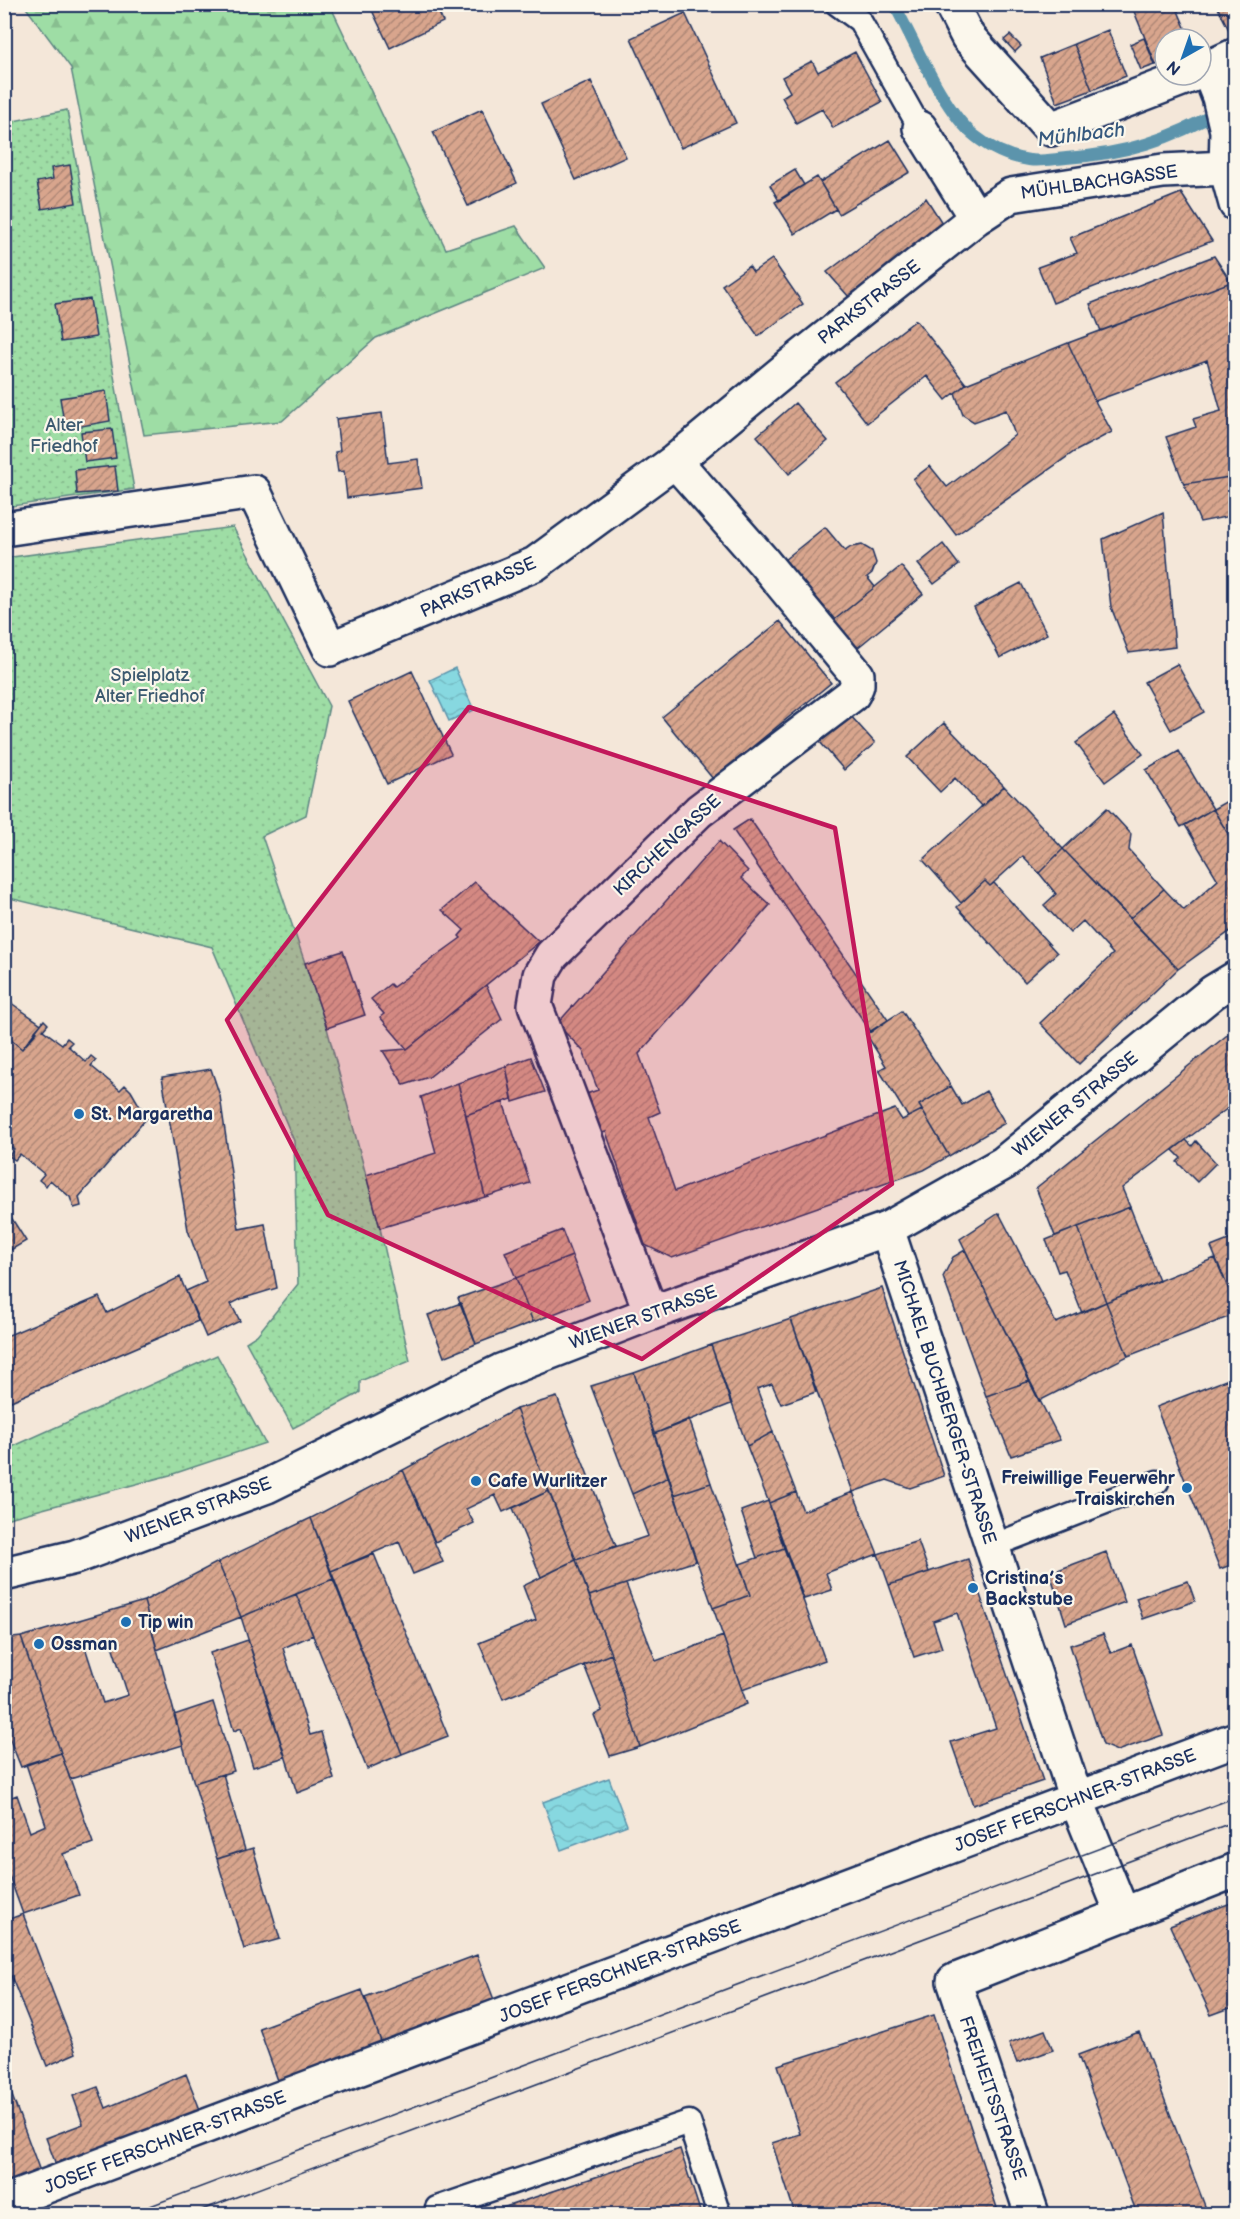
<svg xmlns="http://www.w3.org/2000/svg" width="1240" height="2219" font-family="'Balsamiq Sans',sans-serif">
<defs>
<pattern id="green-dots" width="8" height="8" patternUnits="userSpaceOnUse" patternTransform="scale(1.5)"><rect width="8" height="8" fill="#9edda5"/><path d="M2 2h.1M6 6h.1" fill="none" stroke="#88be90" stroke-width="1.8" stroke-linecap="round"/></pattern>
<pattern id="forest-firs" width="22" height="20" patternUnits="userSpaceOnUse" patternTransform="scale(1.5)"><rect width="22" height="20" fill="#9edda5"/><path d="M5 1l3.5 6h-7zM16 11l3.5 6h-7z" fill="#88be90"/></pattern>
<pattern id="water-waves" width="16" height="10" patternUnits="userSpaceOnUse" patternTransform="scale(1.5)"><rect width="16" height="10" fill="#87d8e0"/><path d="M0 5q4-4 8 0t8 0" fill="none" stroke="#74bac3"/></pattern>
<pattern id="building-hatch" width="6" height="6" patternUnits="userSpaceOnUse" patternTransform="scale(1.5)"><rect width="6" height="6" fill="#d8a58d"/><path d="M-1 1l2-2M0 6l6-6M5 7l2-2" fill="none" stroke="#ae8776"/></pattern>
</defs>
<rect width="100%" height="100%" fill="#f4e7d9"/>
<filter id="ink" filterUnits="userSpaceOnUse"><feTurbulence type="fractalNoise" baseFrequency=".0167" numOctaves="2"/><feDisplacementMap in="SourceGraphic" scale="12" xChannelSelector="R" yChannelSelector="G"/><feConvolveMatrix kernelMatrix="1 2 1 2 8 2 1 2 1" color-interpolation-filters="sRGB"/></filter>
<g filter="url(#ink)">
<path fill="url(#green-dots)" stroke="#5c8682" stroke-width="1.5" d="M67,110L134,489L5,507L4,123Z
M233,527L329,706L306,815L262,836L327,1028L380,1228L410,1361L360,1381V1392L356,1395L293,1428L246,1342L257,1335L298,1284L294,1141L212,947L5,897V558Z
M217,1355L265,1443L170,1475L5,1519V1450Z"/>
<path fill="url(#forest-firs)" stroke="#5c8682" stroke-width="1.5" d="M24,5H330L446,249L516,226L545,268L376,338L282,421L144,435L71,68Z"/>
<path fill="url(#water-waves)" stroke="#5c94ac" stroke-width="1.5" d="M455,668L474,710L449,721L430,680Z
M609,1778L627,1825L561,1850L543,1802Z"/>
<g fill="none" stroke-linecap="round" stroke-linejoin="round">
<path stroke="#5c94ac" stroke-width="12" d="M894,4C914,41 944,112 975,136C991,149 1009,157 1029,160C1040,162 1054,159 1066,158C1124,154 1171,140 1221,110"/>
</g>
<path fill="url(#building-hatch)" stroke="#1b2f5e" stroke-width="1.5" fill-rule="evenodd" d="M369,4H435L443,22L390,48Z
M1131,4H1175L1190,39H1165V61L1156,65Z
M1216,4H1236V37L1233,38Z
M685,13L736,123L681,148L631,38Z
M1108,30L1126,76L1092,90L1074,44Z
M1010,35L1021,46L1015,52L1004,40Z
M1144,38L1155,65L1141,70L1130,44Z
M1074,44L1092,90L1057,103L1040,58Z
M855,52L882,102L833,128L822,109L796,123L782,97L790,92L782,77L812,61L818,72Z
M591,81L626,157L576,180L541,104Z
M482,109L517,183L468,206L433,132Z
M890,140L910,172L839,214L820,182Z
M70,165L76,203L42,209L37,182L53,179L51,168Z
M795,170L804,185L779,201L770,185Z
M817,177L836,209L795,234L775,202Z
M1181,193L1212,241L1053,303L1038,267L1077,253L1070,238Z
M926,198L944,226L849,297L827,272Z
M1214,256L1231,282L1101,331L1090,304Z
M772,259L803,304L758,336L722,285L749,266L753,272Z
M1231,282L1236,294V476L1184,484L1166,437L1196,427L1193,419L1221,411L1207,360L1095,401L1068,343Z
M90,299L96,337L61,342L55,304Z
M916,320L966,384L946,400L927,376L867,423L835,382Z
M1068,343L1095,401L1112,432L1074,452L956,535L913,479L930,466L947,487L1015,435L1006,410L974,422L963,415L955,393L966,384Z
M106,391L110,421L65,429L60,398Z
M795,403L828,441L789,474L757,436Z
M382,413L388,463L418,459L422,488L347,498L344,471L338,472L335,452L340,451L336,419Z
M112,429L116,458L85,462L81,432Z
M115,466L118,491L77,494L75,470Z
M1236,476V515L1200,522L1184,484Z
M1163,512L1175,647L1129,653L1111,607L1103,539Z
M825,527L845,551L851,547L862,545L872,551L876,563L872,573L867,577L875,587L833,621L784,560Z
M943,544L959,565L934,584L918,564Z
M901,566L923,594L856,649L833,621Z
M1021,583L1047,634L1000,658L974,607Z
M780,621L831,683L713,779L662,717Z
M1177,664L1204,712L1171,730L1144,682Z
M412,671L451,754L387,784L348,701Z
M850,715L875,743L844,770L820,742Z
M1114,715L1143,754L1105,782L1076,743Z
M944,723L1004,786L982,807L955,778L940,792L907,757Z
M1179,751L1213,809L1181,827L1146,770Z
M1004,786L1063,849L1039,873L1023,856L990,886L985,881L961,903L923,860Z
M1236,796V847L1213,809Z
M1107,808L1131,834L1129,850L1164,889L1130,918L1063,849Z
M1213,809L1236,847V927L1178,969L1130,918L1164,889L1184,910L1218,880L1185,825Z
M750,819L888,1020L871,1032L733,830Z
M719,841L748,871L741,878L770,905L639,1054L660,1112L649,1117L675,1191L895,1109L902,1120L922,1110L949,1156L924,1170L672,1258L645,1245L606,1132L602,1133L586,1094L598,1090L583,1051L557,1024Z
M1063,849L1178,969L1079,1064L1040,1023L1113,954L1083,921L1070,933L1044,905L1056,894L1039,873Z
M985,881L990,886L994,883L1057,953L1025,982L957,907Z
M475,882L539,942L407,1049L380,1017L384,1014L371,999L390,984L393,987L461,938L459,936L464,930L442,910Z
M343,951L365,1015L327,1028L305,963Z
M486,985L502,1019L429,1077L404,1085L383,1051L407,1049Z
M4,998L41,1024L35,1031L37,1032L22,1049L4,1034V1030L9,1024L4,1022Z
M902,1011L951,1086L919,1105L922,1110L908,1117L879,1070L886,1066L866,1034Z
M44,1020L48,1024L43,1030L62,1044L67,1038L72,1042L68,1046L86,1062L91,1056L96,1060L91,1066L120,1090L125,1085L131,1091L142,1110H153V1118L146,1119L79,1197L81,1206L74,1208L70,1197L50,1180L46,1186L39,1180L44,1174L20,1154L15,1160L9,1156L14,1149L4,1142V1034L22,1049Z
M1236,1028V1102L1122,1188L1130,1207L1055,1236L1036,1188Z
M531,1057L545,1092L513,1102L506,1066Z
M506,1066L512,1099L466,1115L458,1083Z
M211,1069L220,1096L239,1229L265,1224L277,1288L241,1299L231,1304L240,1321L206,1337L186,1291L206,1282L188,1230L162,1077Z
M458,1083L485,1197L380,1228L366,1175L436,1153L421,1097Z
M951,1086L962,1105L986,1091L1005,1123L949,1156L919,1105Z
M503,1102L530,1183L485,1197L466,1115Z
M1186,1140L1192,1146L1196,1141L1216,1163L1197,1182L1177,1162L1181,1158L1173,1150Z
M4,1206L26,1241L4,1254Z
M1130,1207L1159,1281L1106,1302L1078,1227Z
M999,1213L1056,1323L1106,1302L1128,1356L1039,1401L960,1239Z
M1078,1227L1106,1302L1082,1313L1065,1270L1058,1272L1046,1240Z
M562,1230L572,1256L516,1278L505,1252Z
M1236,1237V1304H1235L1211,1247Z
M965,1250L1030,1381L986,1396L943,1277L953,1257Z
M572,1256L589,1300L533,1322L516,1278Z
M1215,1258L1236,1306V1314L1128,1356L1106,1302Z
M180,1277L198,1321L4,1404V1337L99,1297L107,1313Z
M516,1278L533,1322L476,1344L458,1298Z
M882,1288L944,1476L910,1488L887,1480L853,1492L791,1319Z
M461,1303L476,1344L444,1357L428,1315Z
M791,1319L816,1392L781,1404L772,1384L757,1389L773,1432L747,1446L711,1345Z
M711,1345L731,1404L654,1434L634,1373Z
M634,1373L669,1477L632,1494L591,1386Z
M1236,1376V1563L1220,1569L1156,1407Z
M1030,1381L1060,1440L1011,1456L986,1396Z
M557,1397L616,1546L576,1560L516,1409Z
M516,1409L549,1491L503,1512L495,1495L466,1509L474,1523L435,1542L403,1470Z
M689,1419L711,1483L674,1495L654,1434Z
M773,1432L796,1492L769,1503L747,1446Z
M403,1470L443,1562L413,1574L399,1542L331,1571L311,1518Z
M669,1477L696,1561L589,1596L576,1560L648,1536L632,1494Z
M711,1483L750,1595L713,1608L674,1495Z
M549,1491L576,1560L541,1577L513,1508Z
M796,1492L803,1511L853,1492L878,1554L826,1573L832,1590L804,1599L769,1503Z
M768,1501L784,1548L757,1558L741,1511Z
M311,1518L333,1579L241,1617L218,1562Z
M918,1541L929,1572L889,1585L878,1554Z
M784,1548L825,1660L742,1690L713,1608L750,1595L740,1564Z
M1106,1552L1125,1602L1066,1624L1050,1573Z
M374,1554L448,1736L402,1754L331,1571Z
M968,1559L1043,1781L973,1805L951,1742L996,1728L957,1613L933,1621L942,1648L914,1657L889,1585Z
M576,1560L611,1654L503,1699L479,1643L536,1620L523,1586Z
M218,1562L241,1617L157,1650L144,1601Z
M333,1579L402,1754L367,1769L296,1594Z
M1188,1581L1195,1601L1143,1619L1136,1598Z
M626,1584L656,1661L723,1636L747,1704L640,1747L611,1654L589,1596Z
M296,1594L313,1635L283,1648L310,1735L321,1732L334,1779L297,1793L241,1617Z
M144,1601L183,1745L70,1779L21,1637ZM109,1636L128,1695L103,1703L84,1644Z
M1103,1634L1111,1653L1132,1645L1163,1735L1117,1751L1103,1745L1070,1645Z
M21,1637L61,1753L21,1767L6,1730H4V1639Z
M248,1640L285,1757L253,1767L241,1728L234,1731L210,1653Z
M611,1654L640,1747L610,1756L594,1715L602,1711L584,1665Z
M213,1702L234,1771L194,1783L174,1715Z
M61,1753L93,1843L63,1854L79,1895L23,1914L4,1862V1800L17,1795L30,1832L46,1825L26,1764Z
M223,1774L245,1850L217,1859L194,1783Z
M253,1848L280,1939L244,1949L217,1859Z
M1236,1901V2006L1211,2015L1170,1926Z
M23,1914L76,2053L47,2066L11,1976L4,1978V1921Z
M477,1955L496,2005L383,2047L365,1997Z
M362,1990L383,2047L280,2086L259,2028Z
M934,2015L999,2214H826L825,2212L817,2214H795L772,2143L800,2134L778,2065Z
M1045,2030L1053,2050L1017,2063L1009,2043Z
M1139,2032L1208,2214H1137L1078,2055Z
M186,2074L201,2112L58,2170L46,2138L83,2124L73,2096L98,2087L106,2108Z
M4,2082H7L41,2174L4,2188Z
M680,2149L701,2214H484Z"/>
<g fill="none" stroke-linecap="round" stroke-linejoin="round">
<defs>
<path id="service" d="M837,4L860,21L920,128
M992,1546L1157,1482
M439,2214L437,2208L689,2122L719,2214"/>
<path id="minor" d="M951,4L968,37L1051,129L1192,75
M1208,69L1219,97L1227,131L1226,168L1236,204
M1201,71L1236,55
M920,128L976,218L1011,195L1163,171L1226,168
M4,529L254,492L330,649L535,564L675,461L790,366L976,218
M887,1229L1076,1799L1123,1915
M651,1313L535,1005L540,975L552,955L699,811L853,694L857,685V675L762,560L675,461
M4,2202L1236,1739
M1032,2214L954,1981L1236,1870"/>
<path id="primary" d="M4,1574L75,1557L267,1486L501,1371L651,1313L887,1229L1004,1163L1213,992L1236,978"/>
</defs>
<use href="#service" stroke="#1b2f5e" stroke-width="27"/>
<use href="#minor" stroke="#1b2f5e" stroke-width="38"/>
<use href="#primary" stroke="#1b2f5e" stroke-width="38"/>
<use href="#service" stroke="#fbf7ec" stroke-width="22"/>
<use href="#minor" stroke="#fbf7ec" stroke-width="33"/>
<use href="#primary" stroke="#fbf7ec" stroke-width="33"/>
<path stroke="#1b2f5e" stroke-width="1.5" d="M129,2214L1236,1797
M191,2214L1236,1821"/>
</g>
</g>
<path fill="#c2185b" fill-opacity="0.2" stroke="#c2185b" stroke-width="4.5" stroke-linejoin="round" d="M469,707L835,828L892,1184L642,1359L328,1215L227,1020Z"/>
<g fill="#1f6fb2" stroke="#fbf7ec" stroke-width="2">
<circle cx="79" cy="1114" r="6"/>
<circle cx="476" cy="1481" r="6"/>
<circle cx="1187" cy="1488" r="6"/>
<circle cx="973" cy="1588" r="6"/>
<circle cx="126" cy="1622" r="6"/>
<circle cx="39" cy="1644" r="6"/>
</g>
<g text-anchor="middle" stroke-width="4.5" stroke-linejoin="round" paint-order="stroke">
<g font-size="18" fill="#1b2f5e" stroke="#fbf7ec">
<text transform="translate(1099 182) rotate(-8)" y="6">MÜHLBACHGASSE</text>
<text transform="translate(869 302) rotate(-38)" y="6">PARKSTRASSE</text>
<text transform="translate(478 587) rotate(-24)" y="6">PARKSTRASSE</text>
<text transform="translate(667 845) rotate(-43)" y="6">KIRCHENGASSE</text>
<text transform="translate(1075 1104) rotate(-39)" y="6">WIENER STRASSE</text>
<text transform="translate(643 1317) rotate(-20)" y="6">WIENER STRASSE</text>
<text transform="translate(945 1402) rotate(72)" y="6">MICHAEL BUCHBERGER-STRASSE</text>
<text transform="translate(198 1510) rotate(-21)" y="6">WIENER STRASSE</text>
<text transform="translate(1075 1800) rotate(-21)" y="6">JOSEF FERSCHNER-STRASSE</text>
<text transform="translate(620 1971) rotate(-21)" y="6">JOSEF FERSCHNER-STRASSE</text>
<text transform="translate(993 2098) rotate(71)" y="6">FREIHEITSSTRASSE</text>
<text transform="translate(165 2142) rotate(-21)" y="6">JOSEF FERSCHNER-STRASSE</text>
</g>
<g font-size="18" fill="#3c5a70" stroke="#fbf7ec">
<text x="64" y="431">Alter<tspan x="64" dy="21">Friedhof</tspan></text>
<text x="150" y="681">Spielplatz<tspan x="150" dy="21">Alter Friedhof</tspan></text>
</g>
<g font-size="18" font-weight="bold" fill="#1b2f5e" stroke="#fbf7ec" text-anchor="start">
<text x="91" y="1120">St. Margaretha</text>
<text x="1175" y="1484" text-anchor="end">Freiwillige Feuerwehr<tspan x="1175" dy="21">Traiskirchen</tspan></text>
<text x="488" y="1487">Cafe Wurlitzer</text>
<text x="985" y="1584">Cristina’s<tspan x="985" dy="21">Backstube</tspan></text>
<text x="138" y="1628">Tip win</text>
<text x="51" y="1650">Ossman</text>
</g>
<g font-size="20" font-style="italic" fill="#36597e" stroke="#fbf7ec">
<text transform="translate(1081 134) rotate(-7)" y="7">Mühlbach</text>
</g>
</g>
<rect width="1240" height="2219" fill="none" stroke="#fbf7ec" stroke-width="24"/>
<rect x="12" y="12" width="1216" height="2195" fill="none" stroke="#1b2f5e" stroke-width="2" filter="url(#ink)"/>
<g transform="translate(1183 57) rotate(220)"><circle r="28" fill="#fbf7ec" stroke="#a1a7b3" stroke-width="1.5"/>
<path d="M0-4.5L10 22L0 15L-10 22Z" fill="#1f6fb2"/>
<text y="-9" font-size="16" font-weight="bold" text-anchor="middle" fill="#1b2f5e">N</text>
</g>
</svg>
